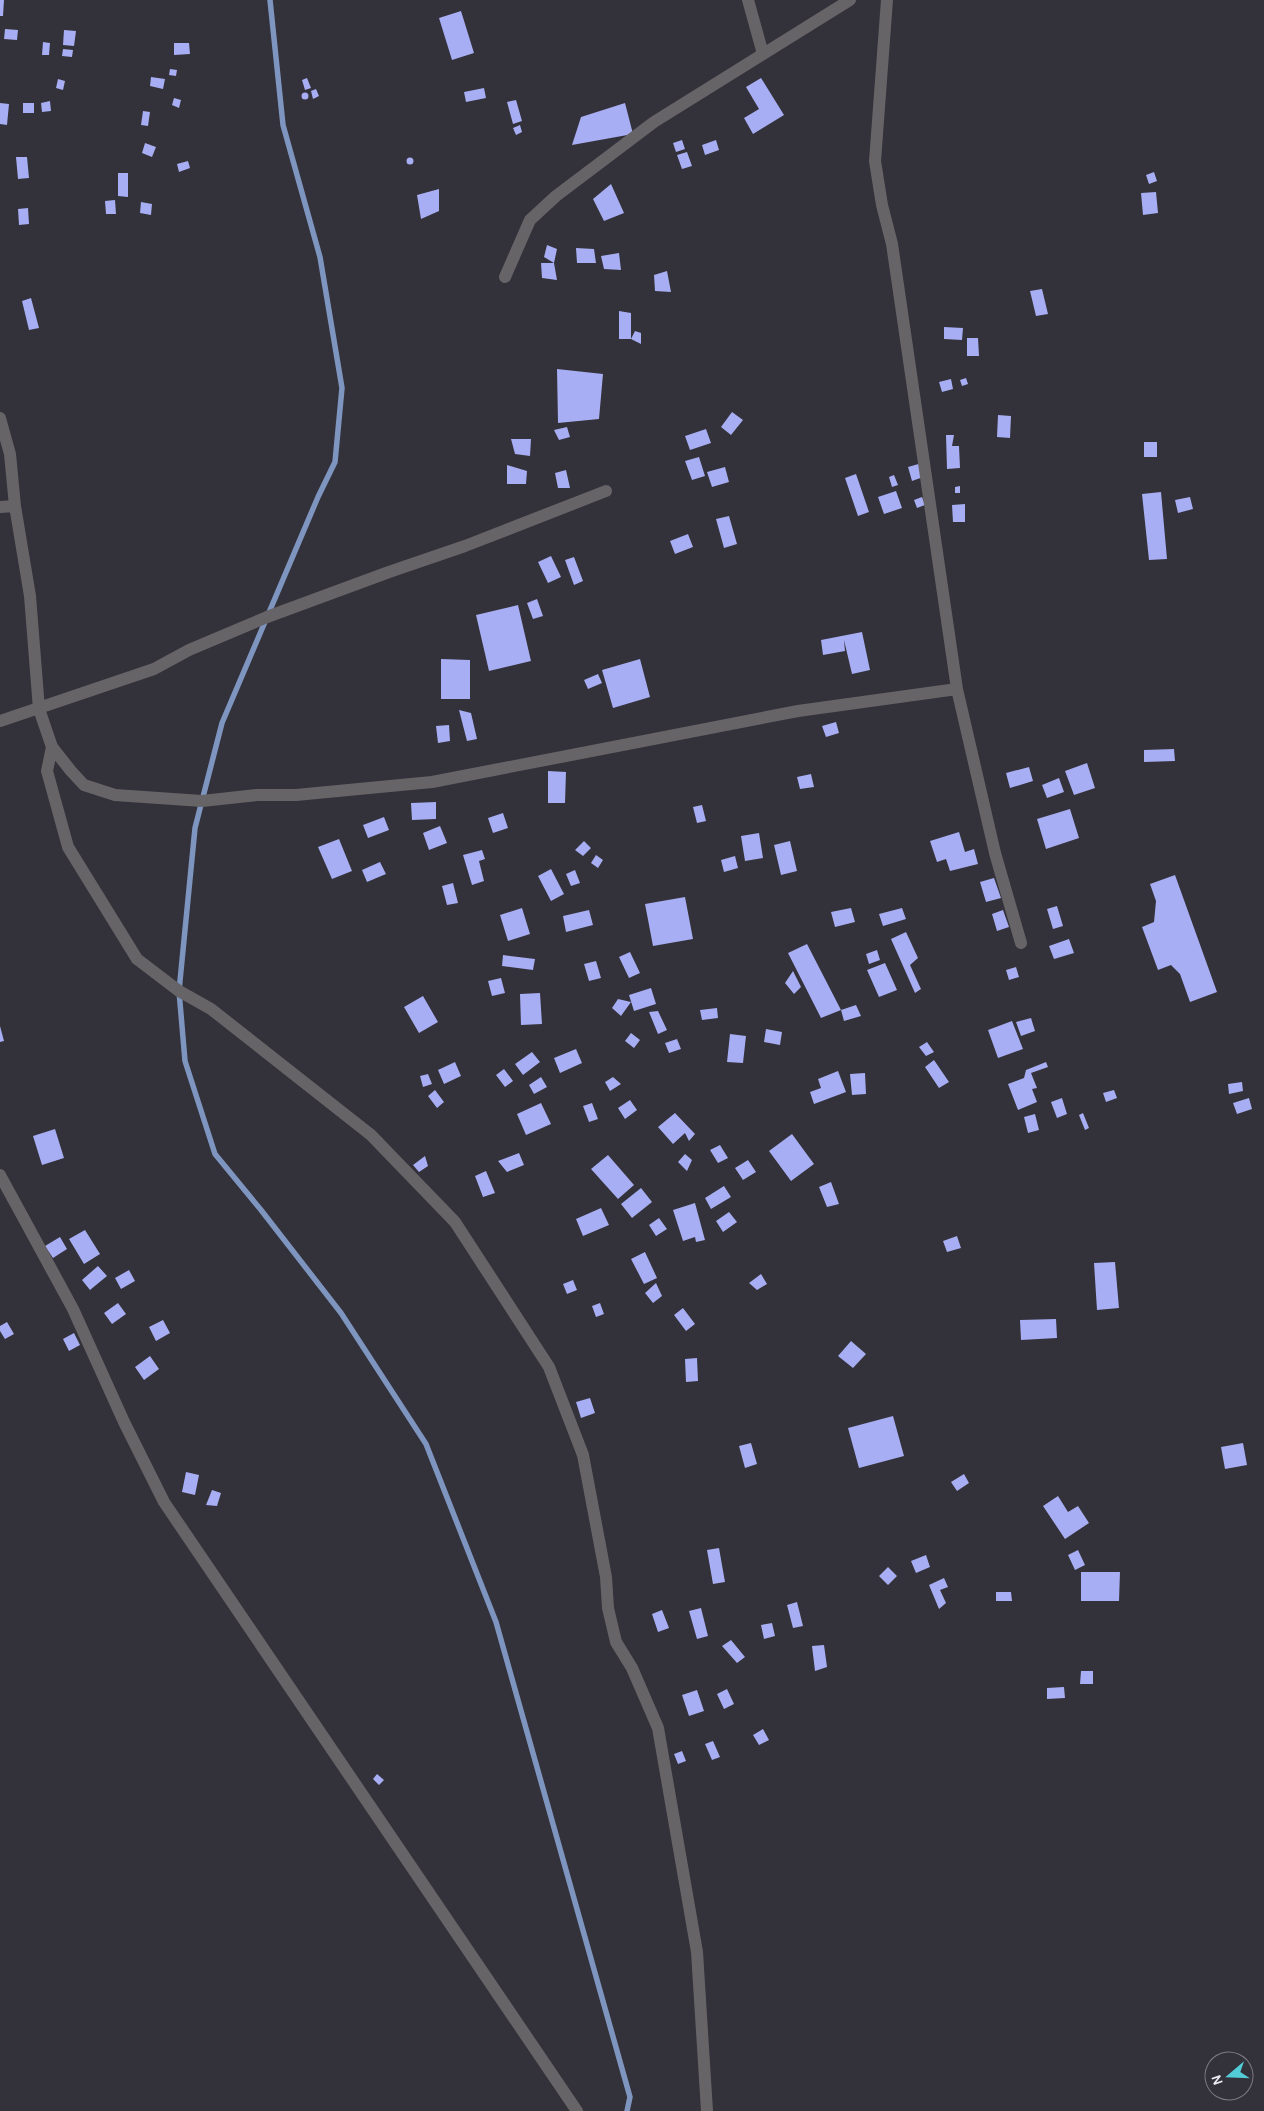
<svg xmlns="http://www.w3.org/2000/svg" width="1264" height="2111" font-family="Karla,sans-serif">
<rect width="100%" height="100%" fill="#333139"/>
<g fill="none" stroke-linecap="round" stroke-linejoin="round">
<path stroke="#7e95c0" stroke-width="5.5" d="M270,0L283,125L320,257L342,388L335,462L318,497L222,723L195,828L179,991L185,1061L215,1154L261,1210L341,1313L426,1444L496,1622L630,2097L627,2111"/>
</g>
<path fill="#a7aef3" d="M0,0H4L3,16H0Z
M461,11L474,53L452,60L439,18Z
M5,29L18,30L17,40L4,39Z
M64,30L76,31L74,46L63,45Z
M43,42L50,43L49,55H42Z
M174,43H189L190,54L174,55Z
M63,49L73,50L72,57L62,56Z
M170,69L177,70L176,76L169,75Z
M151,77L165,79L163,89L150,86Z
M307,78L311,88L305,90L302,80Z
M761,78L784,115L753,134L744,118L759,109L746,87Z
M58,79L65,81L63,90L56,88Z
M484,88L486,98L466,102L464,92Z
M316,89L319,96L313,99L311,91Z
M301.5 96a3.5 3.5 0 1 1 7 0a3.5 3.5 0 1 1-7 0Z
M174,98L181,100L179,108L172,105Z
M516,100L522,121L513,124L507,102Z
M50,101L51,111L42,112L41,103Z
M0,103L9,104L7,125L0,124Z
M23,103H34V113H23Z
M625,103L633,134L572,145L581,117Z
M143,111L150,112L148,126L141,125Z
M520,125L522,132L516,135L513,128Z
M682,140L685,149L676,152L673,143Z
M716,140L719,150L705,155L702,145Z
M145,143L156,147L152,157L142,153Z
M687,152L692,166L682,169L677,155Z
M16,157H27L29,178L18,179Z
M406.5 161a3.5 3.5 0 1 1 7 0a3.5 3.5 0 1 1-7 0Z
M188,161L190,168L179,172L177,164Z
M1154,172L1157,181L1149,184L1146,175Z
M118,173H128V197L118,196Z
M611,184L624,213L604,221L593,199Z
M439,189V211L421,219L417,195Z
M1156,192L1158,213L1143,215L1141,193Z
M115,200L116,214H106L105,201Z
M141,202L152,204L151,215L140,213Z
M28,208L29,224L19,225L18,209Z
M547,245L557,249L554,263L544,257Z
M576,248L594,249L596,263H577Z
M619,253L621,270L604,269L601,256Z
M541,263H554L557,280L542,278Z
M667,271L671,292L655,291L654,275Z
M1042,289L1048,314L1036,316L1030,291Z
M31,298L39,328L29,330L22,301Z
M619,311L631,313V339H619Z
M944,327L963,328L962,340L944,339Z
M635,331L641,333V344L631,339Z
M967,338H978L979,356H967Z
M557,369L603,374L599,419L558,423Z
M966,378L968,384L962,386L960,380Z
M951,379L953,389L942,392L939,382Z
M732,412L743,420L731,435L721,427Z
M998,415L1011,416L1010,438L997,437Z
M567,427L570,437L559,440L554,430Z
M706,429L711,443L690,450L685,436Z
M946,435H954L952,446H959L960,468L947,469Z
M511,439H531L530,456L515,454Z
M1144,442H1157V457H1144Z
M699,457L705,476L692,480L685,461Z
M922,463L926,476L912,481L908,467Z
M507,465L527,471L526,484H507Z
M725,467L729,482L712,487L707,472Z
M566,470L570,488H558L555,473Z
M856,474L869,512L858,516L845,478Z
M894,475L898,485L892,487L889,477Z
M960,486V493H955V487Z
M896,491L902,508L884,514L878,497Z
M1161,492L1167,559L1149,560L1142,494Z
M922,497L925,505L917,508L914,500Z
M1190,497L1193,509L1178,513L1175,500Z
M965,504V522H953L952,505Z
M729,516L737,544L724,548L716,519Z
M688,534L693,547L675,554L670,541Z
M551,556L561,577L548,583L538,562Z
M574,557L583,581L574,585L565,560Z
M537,599L543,616L533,619L527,603Z
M518,605L531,661L489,671L476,615Z
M862,632L870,670L852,674L844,640L845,651L823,655L821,640Z
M441,659L470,660V699H441Z
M640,659L650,697L613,708L602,670Z
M598,674L602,683L588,689L584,680Z
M459,710L471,713L477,739L467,741Z
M836,722L839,733L826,737L822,726Z
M449,725L450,741L438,743L436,726Z
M1174,749L1175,761L1144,762V750Z
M1087,763L1095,788L1074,795L1065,771Z
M1029,767L1033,781L1010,788L1006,773Z
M548,771L566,772L565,803H548Z
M811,774L814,787L800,789L797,777Z
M1059,778L1064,792L1047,798L1042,785Z
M436,802V819L412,820L411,803Z
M702,805L706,821L697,823L693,807Z
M1070,809L1079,838L1046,849L1037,819Z
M503,813L508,828L493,833L488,818Z
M384,817L389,830L368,838L363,825Z
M440,826L447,843L429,850L423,833Z
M959,832L965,852L974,849L978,864L950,871L946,859L937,862L930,841Z
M759,833L763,858L745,861L741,836Z
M339,839L352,871L332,879L318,847Z
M584,841L591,848L583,856L575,850Z
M790,841L797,871L781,875L774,845Z
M482,850L485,859L479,861L484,881L472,885L463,855Z
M596,855L603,860L598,868L591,863Z
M735,856L738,868L724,872L721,860Z
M380,862L386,874L367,882L362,870Z
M551,869L564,894L551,901L538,876Z
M575,870L580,883L571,886L566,874Z
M1175,875L1217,992L1190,1002L1180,974L1171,965L1158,970L1142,927L1154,922L1156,901L1150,884Z
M994,878L1001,898L986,902L980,882Z
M453,883L458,903L447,905L442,886Z
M685,897L693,939L653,946L645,904Z
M1057,906L1063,926L1053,929L1047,909Z
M522,908L530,934L508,941L500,915Z
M851,908L855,922L835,927L831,912Z
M902,908L906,919L883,926L879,914Z
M589,910L593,925L566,932L563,916Z
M1003,910L1009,927L997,931L992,914Z
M906,932L918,958L910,965L921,989L915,993L891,939Z
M1069,939L1074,953L1054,959L1049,946Z
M807,944L841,1010L821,1018L788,953Z
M877,950L880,960L869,964L866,954Z
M630,952L640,973L629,978L619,957Z
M503,955L535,959L533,970L502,966Z
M596,961L601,978L589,981L584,964Z
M885,963L897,990L879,997L867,970Z
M1016,967L1019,977L1009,980L1006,970Z
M793,971L801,987L794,994L785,983Z
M501,978L505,993L492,996L488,981Z
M651,988L656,1004L634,1011L629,995Z
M540,993L542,1024L521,1025L520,994Z
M423,996L438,1022L419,1033L404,1007Z
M618,999L631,1002L621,1016L612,1008Z
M856,1005L861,1016L844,1021L841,1010Z
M717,1008L718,1018L702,1020L700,1010Z
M658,1011L667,1030L658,1034L649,1012Z
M1031,1018L1035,1031L1021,1036L1016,1022Z
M1012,1021L1023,1049L998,1058L988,1030Z
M0,1026L4,1041L0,1042Z
M766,1029L782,1032L780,1045L764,1042Z
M631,1033L640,1040L634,1048L625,1041Z
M730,1034L746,1036L743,1063L727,1062Z
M677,1039L681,1049L669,1053L665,1043Z
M927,1042L934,1052L926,1056L919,1047Z
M576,1049L582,1063L560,1073L554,1058Z
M532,1052L540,1062L523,1075L515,1064Z
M934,1060L949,1082L939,1088L925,1067Z
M455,1062L461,1076L444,1084L438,1070Z
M1046,1062L1048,1067L1031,1073L1037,1088L1032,1089L1037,1102L1018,1110L1008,1084L1024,1078L1026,1070Z
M504,1069L513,1081L505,1087L496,1075Z
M838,1071L846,1092L814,1104L810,1092L821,1088L818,1079Z
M865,1073L866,1094L852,1095L850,1074Z
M428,1074L432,1084L423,1087L420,1076Z
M541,1077L547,1087L534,1094L529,1085Z
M613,1077L621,1084L610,1091L605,1082Z
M1242,1082L1243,1091L1229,1094L1228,1084Z
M435,1090L444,1102L437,1108L428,1096Z
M1114,1090L1117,1098L1106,1102L1103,1093Z
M1062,1098L1067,1114L1057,1118L1051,1102Z
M1249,1098L1252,1109L1237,1114L1233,1103Z
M630,1100L637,1110L625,1119L618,1108Z
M541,1103L551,1124L526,1135L517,1114Z
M592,1103L598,1119L589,1122L583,1106Z
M675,1113L695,1134L689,1141L685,1133L673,1144L658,1127Z
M1083,1113L1089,1128L1085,1130L1079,1115Z
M1035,1114L1039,1130L1028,1133L1024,1117Z
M55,1129L64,1158L42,1165L33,1136Z
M792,1134L814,1164L791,1181L769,1151Z
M720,1145L728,1158L718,1163L710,1150Z
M519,1153L524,1165L507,1172L498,1161Z
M685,1154L692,1160L687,1171L678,1162Z
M608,1155L634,1185L618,1199L591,1169Z
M425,1156L428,1166L419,1172L413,1165Z
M748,1160L756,1172L743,1180L735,1168Z
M486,1171L495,1193L483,1197L475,1176Z
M831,1182L839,1204L827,1207L819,1187Z
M724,1186L731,1197L711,1209L705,1198Z
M641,1188L652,1202L632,1218L621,1204Z
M695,1203L705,1240L696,1242L695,1237L683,1241L673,1210Z
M601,1208L609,1225L583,1236L576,1219Z
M729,1212L737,1222L723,1232L716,1221Z
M659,1218L667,1229L656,1236L649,1225Z
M85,1230L100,1254L84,1264L69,1239Z
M957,1236L961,1248L947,1252L943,1241Z
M60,1237L67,1249L53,1258L45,1246Z
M645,1252L657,1278L644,1284L631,1259Z
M1115,1262L1119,1308L1097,1310L1094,1263Z
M98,1266L107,1276L90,1290L82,1280Z
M129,1270L135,1281L121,1289L115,1278Z
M761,1274L767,1284L757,1290L749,1283Z
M573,1280L577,1290L567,1294L563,1284Z
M656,1283L662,1296L653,1303L645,1293Z
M118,1303L126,1314L112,1324L104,1313Z
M600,1303L604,1314L596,1317L592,1306Z
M683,1308L695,1324L686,1331L674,1315Z
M1056,1319L1057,1338L1021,1340L1020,1320Z
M163,1320L170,1333L156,1341L149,1327Z
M7,1322L14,1334L5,1339L0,1331V1326Z
M74,1333L80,1345L69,1351L63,1339Z
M851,1341L866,1354L853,1368L838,1356Z
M150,1356L159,1369L144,1380L135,1367Z
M697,1358L698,1381L686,1382L685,1359Z
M590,1398L595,1413L581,1418L576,1402Z
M893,1416L904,1456L859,1468L848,1428Z
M751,1443L757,1464L745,1468L739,1446Z
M1243,1443L1247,1465L1225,1469L1221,1447Z
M186,1472L199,1475L195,1495L182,1492Z
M964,1474L969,1483L957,1491L951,1482Z
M212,1490L221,1493L217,1506L206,1505Z
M1058,1496L1068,1512L1078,1506L1089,1523L1065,1539L1043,1506Z
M719,1548L725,1582L713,1584L707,1550Z
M1078,1550L1085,1565L1075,1570L1068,1555Z
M926,1555L930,1567L916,1573L911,1561Z
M888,1567L897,1576L888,1585L879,1576Z
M1081,1572H1120L1119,1601H1081Z
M944,1578L948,1587L940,1590L946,1603L939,1609L929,1585Z
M996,1592H1011L1012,1601H996Z
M797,1602L803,1626L793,1628L787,1605Z
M701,1608L708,1636L697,1639L689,1611Z
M662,1610L669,1628L658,1632L652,1614Z
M772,1623L775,1636L764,1639L761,1625Z
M731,1640L745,1657L737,1663L722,1646Z
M824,1645L827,1667L815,1671L812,1646Z
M1081,1671H1093V1684H1080Z
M1064,1687L1065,1698L1047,1699V1688Z
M727,1689L734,1704L724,1709L717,1694Z
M697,1690L704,1711L689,1716L682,1695Z
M763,1729L769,1740L759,1745L753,1735Z
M713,1741L720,1757L712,1760L705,1744Z
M682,1751L686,1761L678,1764L674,1754Z
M377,1774L384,1780L379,1785L373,1779Z"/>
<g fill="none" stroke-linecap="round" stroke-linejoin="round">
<path stroke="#676468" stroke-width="12" d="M748,0L763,54
M887,0L875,161L882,205L892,244L957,689L995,853L1021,943
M505,277L530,220L556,196L654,122L850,0
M0,418L10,454L15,506L30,596L39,709L52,747L71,771L84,785L115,795L202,801L257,795H296L432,782L798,711L957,689
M0,507L15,506
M0,721L154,669L189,650L267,617L389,572L465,546L606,491
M52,747L47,771L68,847L137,959L179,991L211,1009L371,1135L455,1222L549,1367L583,1455L606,1577L608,1608L616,1642L632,1668L658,1728L697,1952L707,2111
M0,1175L73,1309L124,1422L164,1502L577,2111"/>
</g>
<g transform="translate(1229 2076) rotate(251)"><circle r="24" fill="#333139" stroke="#7e7c83"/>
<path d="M0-4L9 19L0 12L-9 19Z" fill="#52ccd6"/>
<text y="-8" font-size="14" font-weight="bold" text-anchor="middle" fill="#eeecf2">N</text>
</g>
</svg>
